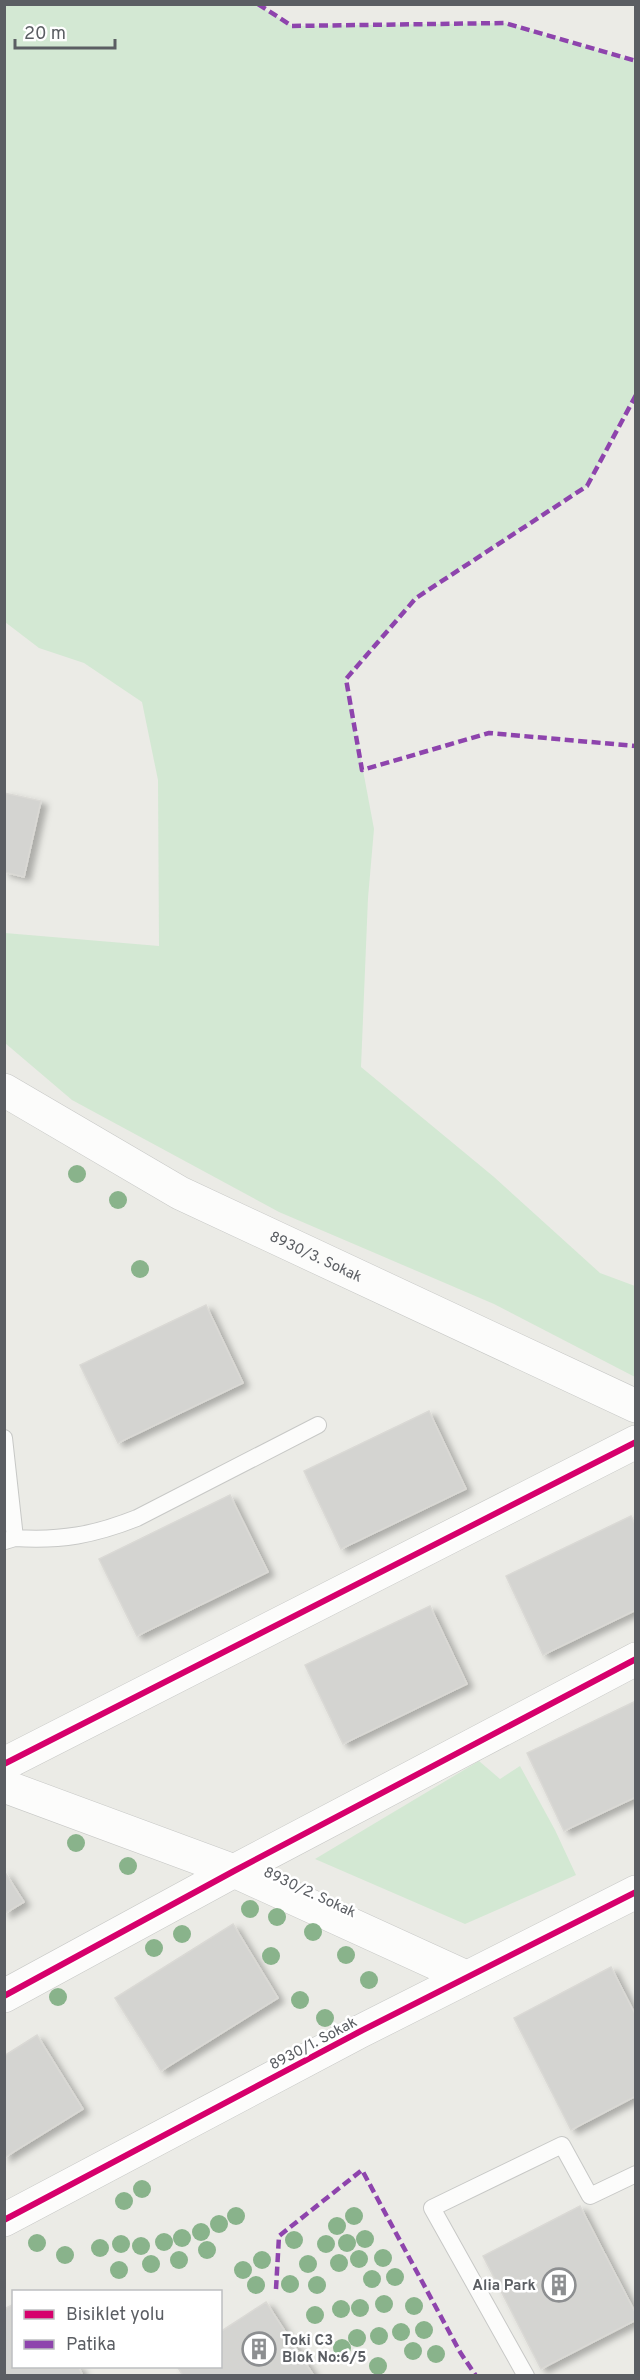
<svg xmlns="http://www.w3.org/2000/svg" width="640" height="2380" font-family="Overpass,sans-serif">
<defs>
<filter id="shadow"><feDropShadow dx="6" dy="4" stdDeviation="3" flood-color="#0004"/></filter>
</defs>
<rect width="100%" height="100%" fill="#ebebe6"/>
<path fill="#d3e8d3" d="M5,4L258,5L292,26L505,23L635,61V395L587,486L416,598L346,679L374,829L368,898L361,1067L494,1177L600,1273L635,1286V1377L494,1304L279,1212L72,1100L5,1043V933L159,946L158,780L142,702L84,663L39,648L5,622Z
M479,1761L500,1779L520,1766L555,1830L576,1875L465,1924L315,1859Z"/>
<path fill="#d4d4d1" stroke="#dad9d5" stroke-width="1.5" filter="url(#shadow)" d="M4,793L41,801L24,877L4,872Z
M206,1305L243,1383L118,1443L80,1365Z
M429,1411L466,1489L341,1549L304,1471Z
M230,1495L268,1572L137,1636L99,1559Z
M631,1516L636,1526V1610L543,1655L506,1576Z
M430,1606L467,1684L343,1744L305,1665Z
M636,1701V1797L564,1831L527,1753Z
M4,1871L24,1902L4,1914Z
M233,1924L278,1998L161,2071L115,1998Z
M611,1967L636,2016V2096L571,2130L514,2018Z
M37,2035L83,2109L4,2158V2056Z
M580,2206L636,2314V2320L541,2369L483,2256Z
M266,2302L314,2376H183L177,2366H220V2332Z
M14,2304V2366H78L83,2376H4V2309Z"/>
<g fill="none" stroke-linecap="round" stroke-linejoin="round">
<defs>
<path id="service" d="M4,1438L15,1538L5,1541
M15,1538C61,1541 94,1535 137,1518L318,1425
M526,2376L432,2208L562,2145L590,2196L636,2174"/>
<g id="minor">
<path id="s1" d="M4,1090L180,1193L636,1406"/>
<path d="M4,1764L636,1442"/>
<path d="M4,1786L234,1871L466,1977"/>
<path d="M4,1996L234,1871L636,1659"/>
<path d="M4,2220L359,2032L636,1892"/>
</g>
</defs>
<use href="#service" stroke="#c7c8c6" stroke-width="18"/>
<use href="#minor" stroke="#c7c8c6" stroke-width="34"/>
<use href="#service" stroke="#fcfcfb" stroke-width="16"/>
<use href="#minor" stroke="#fcfcfb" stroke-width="33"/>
<path stroke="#8e44ad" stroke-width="4.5" stroke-dasharray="9 4.5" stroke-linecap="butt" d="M258,4L292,26L505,23L636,61
M636,395L587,486L416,598L346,679L362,770L489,733L636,746
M276,2289L279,2236L362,2170L460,2352L476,2376"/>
<defs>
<path id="cycleway" d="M4,1764L636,1442
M4,1996L234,1871L636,1659
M4,2220L359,2032L636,1892"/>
</defs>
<use href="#cycleway" stroke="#fff" stroke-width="10"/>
<use href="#cycleway" stroke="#d6006c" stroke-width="6"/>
</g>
<g fill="#89b38b">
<circle cx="77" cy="1174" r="9"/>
<circle cx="118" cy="1200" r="9"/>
<circle cx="140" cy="1269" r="9"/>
<circle cx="76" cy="1843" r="9"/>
<circle cx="128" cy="1866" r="9"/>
<circle cx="250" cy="1909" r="9"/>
<circle cx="277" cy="1917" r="9"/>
<circle cx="313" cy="1932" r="9"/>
<circle cx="182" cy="1934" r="9"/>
<circle cx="154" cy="1948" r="9"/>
<circle cx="346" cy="1955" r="9"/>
<circle cx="271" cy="1956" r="9"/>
<circle cx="369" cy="1980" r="9"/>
<circle cx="58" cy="1997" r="9"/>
<circle cx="300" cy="2000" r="9"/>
<circle cx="325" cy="2018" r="9"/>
<circle cx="142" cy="2189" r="9"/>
<circle cx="124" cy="2201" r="9"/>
<circle cx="236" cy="2216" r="9"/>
<circle cx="354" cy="2216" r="9"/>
<circle cx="219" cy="2224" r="9"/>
<circle cx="337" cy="2226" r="9"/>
<circle cx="201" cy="2232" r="9"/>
<circle cx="182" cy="2238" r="9"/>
<circle cx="365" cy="2239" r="9"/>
<circle cx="294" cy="2240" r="9"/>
<circle cx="164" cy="2242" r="9"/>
<circle cx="37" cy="2243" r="9"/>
<circle cx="347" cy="2243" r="9"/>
<circle cx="121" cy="2244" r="9"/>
<circle cx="326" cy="2244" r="9"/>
<circle cx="141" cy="2246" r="9"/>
<circle cx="100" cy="2248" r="9"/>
<circle cx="207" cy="2250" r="9"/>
<circle cx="65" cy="2255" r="9"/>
<circle cx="383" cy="2258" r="9"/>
<circle cx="359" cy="2259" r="9"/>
<circle cx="179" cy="2260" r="9"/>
<circle cx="262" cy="2260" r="9"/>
<circle cx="339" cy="2263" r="9"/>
<circle cx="151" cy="2264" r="9"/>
<circle cx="308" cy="2264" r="9"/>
<circle cx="119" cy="2270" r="9"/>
<circle cx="243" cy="2270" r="9"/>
<circle cx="395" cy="2277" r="9"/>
<circle cx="372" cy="2279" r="9"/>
<circle cx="290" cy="2284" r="9"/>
<circle cx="256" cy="2285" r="9"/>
<circle cx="317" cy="2285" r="9"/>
<circle cx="384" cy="2304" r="9"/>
<circle cx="414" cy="2306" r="9"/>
<circle cx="360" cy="2308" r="9"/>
<circle cx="341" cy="2309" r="9"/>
<circle cx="315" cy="2315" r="9"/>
<circle cx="424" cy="2330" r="9"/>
<circle cx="401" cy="2332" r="9"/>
<circle cx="379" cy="2336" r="9"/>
<circle cx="357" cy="2338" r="9"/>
<circle cx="342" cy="2348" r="9"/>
<circle cx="413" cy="2351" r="9"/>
<circle cx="436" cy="2354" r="9"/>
<circle cx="378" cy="2366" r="9"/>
</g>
<defs>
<symbol id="building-ring" viewBox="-11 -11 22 22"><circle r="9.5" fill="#fff" stroke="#8d8f91" stroke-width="1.5"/><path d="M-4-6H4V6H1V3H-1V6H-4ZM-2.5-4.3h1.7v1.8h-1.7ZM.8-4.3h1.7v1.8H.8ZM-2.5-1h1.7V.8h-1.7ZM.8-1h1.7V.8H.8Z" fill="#8d8f91"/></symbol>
</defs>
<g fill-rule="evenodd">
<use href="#building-ring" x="540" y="2266" width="38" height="38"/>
<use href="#building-ring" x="240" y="2330" width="38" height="38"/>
</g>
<g text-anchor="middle" stroke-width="5" stroke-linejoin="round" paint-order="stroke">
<g font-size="15" fill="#5b5e63" stroke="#fff">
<text dy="5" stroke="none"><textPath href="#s1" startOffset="354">8930/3. Sokak</textPath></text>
<text transform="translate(310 1892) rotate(25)" y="5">8930/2. Sokak</text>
<text transform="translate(313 2043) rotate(-28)" y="5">8930/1. Sokak</text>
</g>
<g font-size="15" font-weight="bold" fill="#5b5e63" stroke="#fff" text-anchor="end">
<text x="536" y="2290">Alia Park</text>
<text x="282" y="2345" text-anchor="start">Toki C3<tspan x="282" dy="17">Blok No:6/5</tspan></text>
</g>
</g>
<rect width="640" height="2380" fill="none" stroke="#5b5e63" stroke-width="12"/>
<rect x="12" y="2290" width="210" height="78" fill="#ffffff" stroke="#bdbfc1" stroke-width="1.5"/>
<rect x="24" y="2310" width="30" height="9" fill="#d6006c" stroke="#bdbfc1" stroke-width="1.5"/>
<text x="66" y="2320" font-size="18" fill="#5b5e63">Bisiklet yolu</text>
<rect x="24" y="2340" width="30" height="9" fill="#8e44ad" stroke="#bdbfc1" stroke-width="1.5"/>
<text x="66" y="2350" font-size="18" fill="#5b5e63">Patika</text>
<path d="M15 39v9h100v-9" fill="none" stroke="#5b5e63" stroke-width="3"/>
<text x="24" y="39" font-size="18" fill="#5b5e63" stroke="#ffffff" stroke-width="4.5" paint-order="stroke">20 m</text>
</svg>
